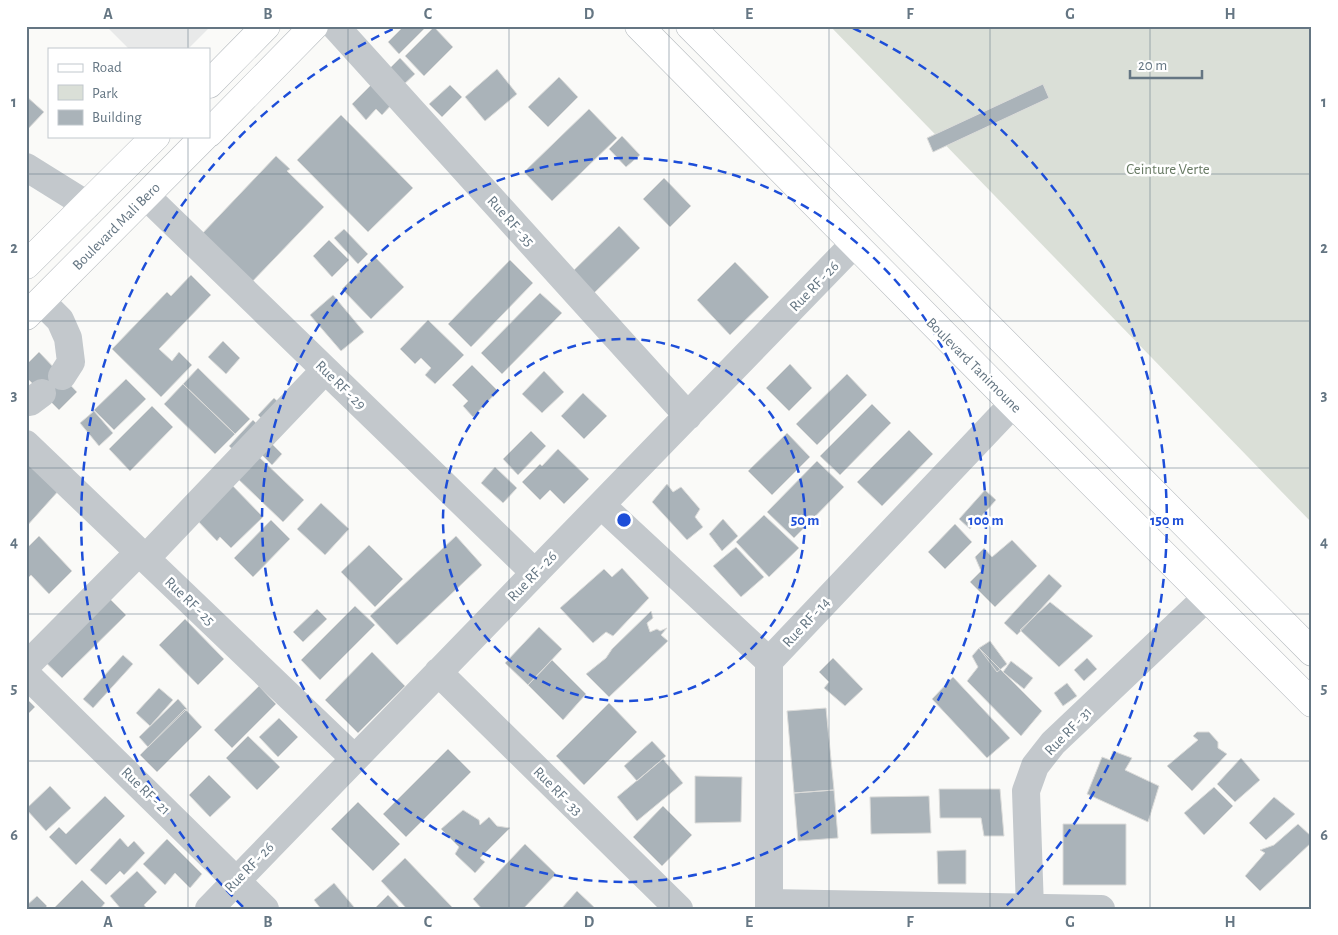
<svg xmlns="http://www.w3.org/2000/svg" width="1338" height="935" font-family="'Alegreya Sans',sans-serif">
<rect width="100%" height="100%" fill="#fafaf8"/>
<path fill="#e8e9e9" d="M106,26H211L188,49H129Z"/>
<path fill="#dadfd7" d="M830,26H1312V523Z"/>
<path fill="#aab3b9" stroke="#dcdcda" d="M404,26H427L399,54L388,42Z
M434,27L453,47L424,76L405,56Z
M400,58L415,74L402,86L387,71Z
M497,69L517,94L485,121L465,97Z
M559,77L578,97L548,127L528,107Z
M374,82L394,102L382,115L376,109L366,120L352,104Z
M1043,84L1049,98L933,152L927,138Z
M450,85L462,97L442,117L429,104Z
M26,96L44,112L26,131Z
M589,109L617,138L552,201L524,172Z
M341,115L413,188L368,232L297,160Z
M622,136L640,155L626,167L609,149Z
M276,156L290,169L287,171L324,207L249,285L199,237Z
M664,178L691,206L670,227L643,199Z
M619,226L640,248L592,295L570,274Z
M344,229L368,254L358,264L334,238Z
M329,240L349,260L332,277L313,256Z
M375,257L404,287L371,319L342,289Z
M510,260L533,283L471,347L448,324Z
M735,262L769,297L730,335L697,300Z
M191,275L211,295L159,349L172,361L179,352L192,365L161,397L112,349L167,292L171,296Z
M540,293L562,313L502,374L481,353Z
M333,295L364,332L341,351L310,315Z
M428,320L464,355L435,384L425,375L431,368L421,358L415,364L400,349Z
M223,341L240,358L226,374L208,357Z
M39,352L77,392L59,410L26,377V365Z
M790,364L812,388L789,411L766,388Z
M472,365L498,391L473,417L463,406L468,401L452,385Z
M198,368L250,419L235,434L183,384Z
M544,371L564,392L542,413L522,394Z
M847,374L867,395L817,445L796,424Z
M126,379L146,399L114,430L94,410Z
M183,384L235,434L215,454L164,404Z
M583,393L607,416L584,439L561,416Z
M274,398L285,408L268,425L258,415Z
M872,404L891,423L840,475L820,456Z
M152,406L173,427L130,471L109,449Z
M94,411L113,433L99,446L80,423Z
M253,420L263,430L239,455L229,446Z
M909,430L933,454L882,506L857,482Z
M531,431L546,446L518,475L503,459Z
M787,433L810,457L772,495L748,471Z
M271,443L282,454L272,465L261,454Z
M558,449L589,479L564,504L550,490L540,500L522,482L540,464L542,466Z
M257,455L304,500L283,522L236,477Z
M26,457L61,488L26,527Z
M817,461L844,487L794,538L767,512Z
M495,467L517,488L503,503L481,483Z
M229,482L263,517L231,548L220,537L217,541L194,517Z
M667,484L673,492L681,487L700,509L695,517L703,527L687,540L652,502Z
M985,490L996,500L970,529L959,519Z
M321,503L349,529L325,555L297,529Z
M764,515L799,548L769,577L736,542Z
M723,519L738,536L722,551L709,534Z
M271,520L290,539L253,577L234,558Z
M955,524L972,542L945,569L928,552Z
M39,536L72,571L49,594L31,575L26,580V549Z
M456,536L482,565L397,645L370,616Z
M1012,540L1037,566L995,607L970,582L981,571L975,557L984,548L992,557Z
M369,545L403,579L375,607L341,572Z
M736,547L764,577L741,597L713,566Z
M622,568L649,598L613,636L606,632L593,643L560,608L604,569L612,577Z
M1049,574L1062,586L1017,635L1004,623Z
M103,592L126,615L62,678L39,656Z
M1050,602L1093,636L1059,667L1020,630Z
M355,606L375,625L320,680L301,660Z
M317,609L327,619L303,642L293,632Z
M651,611L653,618L647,623L650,632L657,629L660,631L667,628L661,635L668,641L609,697L586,674L606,658L612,649Z
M185,619L224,659L198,685L159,645Z
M539,627L562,649L528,685L505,663Z
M990,641L1007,664L997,672L979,648Z
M979,648L1042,711L1021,736L967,681L978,667L972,656Z
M372,652L405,686L358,733L325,700Z
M123,655L133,664L93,708L83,699Z
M833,658L863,689L845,706L824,688L829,682L819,672Z
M1087,658L1097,669L1084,681L1074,670Z
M552,660L586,694L563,720L528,685Z
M1011,661L1033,678L1024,689L1003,672Z
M953,677L1010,738L987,758L932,699Z
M1067,683L1077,696L1063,706L1054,693Z
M259,686L276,704L232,748L214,730Z
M159,688L173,700L150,726L136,713Z
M26,698L35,707L26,716Z
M178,699L187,709L148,747L139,737Z
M609,703L637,732L584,785L556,756Z
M826,708L834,790L794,793L787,711Z
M185,709L202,727L157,772L140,755Z
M279,718L298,737L278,757L259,737Z
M1197,732H1209L1218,742V748L1227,754L1192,791L1167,766L1198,740L1193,736Z
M248,736L280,767L257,790L226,758Z
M652,741L666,756L637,781L624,766Z
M448,749L471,772L406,837L383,814Z
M1113,751L1132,758L1125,770L1159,786L1148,822L1087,794L1102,757L1110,760Z
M1241,758L1260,780L1235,802L1217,784Z
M663,759L683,783L637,821L617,797Z
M209,775L231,797L210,817L189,795Z
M695,776L742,777L741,822L695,823Z
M50,786L71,808L46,831L26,809Z
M1214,787L1233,806L1204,835L1184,813Z
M939,789H1000L1004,836H984L981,818H940Z
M834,790L838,838L798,841L794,793Z
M105,796L125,816L76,865L49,837L59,827L66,834Z
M929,796L931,833L871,834L870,797Z
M1274,797L1295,814L1266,840L1249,823Z
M358,802L400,844L373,871L331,829Z
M663,806L692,835L662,866L633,837Z
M463,810L479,820L480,825L489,817L497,826L510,828L480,858L485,862L475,873L455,854L459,847L441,829Z
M1063,824H1126V885H1063Z
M1298,824L1312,837V842L1260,891L1245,876L1265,853L1260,850L1274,845Z
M120,838L128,847L134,841L145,853L124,875L120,871L106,885L90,870Z
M167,839L202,874L190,888L175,873L165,885L143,864Z
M525,844L556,874L523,909H482L473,899Z
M966,850V884H938L937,851Z
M405,858L452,907L451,909H407L381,881Z
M137,871L157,892L144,905L147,909H121L110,896Z
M82,880L105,903L100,909H53Z
M334,883L354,907L353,909H321L314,900Z
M577,891L596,909H561Z
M388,895L401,909H374Z
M37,896L47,906L44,909H26V906Z"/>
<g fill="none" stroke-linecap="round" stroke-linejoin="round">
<defs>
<path id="major" d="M639,26L1013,404L1312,703
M690,26L1312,652
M209,84L266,26
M209,133L314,26
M26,265L156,136
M26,316L205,136"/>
</defs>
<use href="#major" stroke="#b5babe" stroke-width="29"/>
<path stroke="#c3c8cc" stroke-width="28" d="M335,26L688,416
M26,167L87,205
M146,196L535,573
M41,301L60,320L68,338L71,362L62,376
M26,402H30L42,393
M26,444L354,758
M601,505L769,661
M146,558L325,370
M26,666L139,552
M438,672L679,909
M26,674L265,909
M769,903L1101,909
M209,909L854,244
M769,909V661L1013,404
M1030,909L1026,791L1035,766L1053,743L1206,598"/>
<use href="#major" stroke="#fff" stroke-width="28"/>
</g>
<path fill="none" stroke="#657683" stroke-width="1" stroke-opacity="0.55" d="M188,26V49M348,26V909M509,26V909M669,26V909M829,26V909M990,26V909M1150,26V909M188,136V909M26,174H1312M26,321H1312M26,468H1312M26,614H1312M26,761H1312"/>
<g fill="none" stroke="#1d4ed8" stroke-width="2.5" stroke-dasharray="9 6">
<circle cx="624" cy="520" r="181"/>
<circle cx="624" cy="520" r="362"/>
<path d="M243 907A543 543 0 0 1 395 28M853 28A543 543 0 0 1 1005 907"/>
</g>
<g text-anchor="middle" stroke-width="5" stroke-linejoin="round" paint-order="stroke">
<g font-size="15" fill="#687a64" stroke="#fff">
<text x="1168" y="174">Ceinture Verte</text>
</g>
<g font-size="15" fill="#657683" stroke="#fff">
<text transform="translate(511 221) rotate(48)" y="5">Rue RF - 35</text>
<text transform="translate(116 226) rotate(-45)" y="5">Boulevard Mali Bero</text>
<text transform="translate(814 286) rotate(-46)" y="5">Rue RF - 26</text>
<text transform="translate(974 365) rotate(45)" y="5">Boulevard Tanimoune</text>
<text transform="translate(341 385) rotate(44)" y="5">Rue RF - 29</text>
<text transform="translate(532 576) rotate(-46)" y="5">Rue RF - 26</text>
<text transform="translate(190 601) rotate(44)" y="5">Rue RF - 25</text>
<text transform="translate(806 622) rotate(-47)" y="5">Rue RF - 14</text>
<text transform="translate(1068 731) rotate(-46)" y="5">Rue RF - 31</text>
<text transform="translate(146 791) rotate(44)" y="5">Rue RF - 21</text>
<text transform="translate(558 791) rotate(45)" y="5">Rue RF - 33</text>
<text transform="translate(249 867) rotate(-46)" y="5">Rue RF - 26</text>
</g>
</g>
<circle cx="624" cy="520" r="8" fill="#1d4ed8" stroke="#fff" stroke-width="2.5"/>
<g font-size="15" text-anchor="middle" font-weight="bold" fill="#1d4ed8" stroke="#fff" stroke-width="5" stroke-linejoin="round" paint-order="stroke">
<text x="805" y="525">50 m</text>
<text x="986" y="525">100 m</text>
<text x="1167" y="525">150 m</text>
</g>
<rect width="1338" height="935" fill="none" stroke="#ffffff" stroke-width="55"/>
<rect x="48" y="48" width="162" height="90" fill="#ffffff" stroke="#c1c8cd"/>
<rect x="58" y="64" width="25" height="8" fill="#ffffff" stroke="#c1c8cd"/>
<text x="92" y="72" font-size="15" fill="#657683">Road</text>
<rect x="58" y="85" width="25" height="15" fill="#dadfd7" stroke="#c1c8cd"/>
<text x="92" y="98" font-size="15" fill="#657683">Park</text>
<rect x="58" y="110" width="25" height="15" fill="#aab3b9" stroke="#c1c8cd"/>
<text x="92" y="122" font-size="15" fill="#657683">Building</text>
<path d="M1130 70v8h72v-8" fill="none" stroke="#657683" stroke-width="2.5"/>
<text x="1138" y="70" font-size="15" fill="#657683" stroke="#ffffff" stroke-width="4" paint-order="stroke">20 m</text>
<rect x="28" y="28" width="1282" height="880" fill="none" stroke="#657683" stroke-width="2"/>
<g font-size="16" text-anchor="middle" font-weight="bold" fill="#657683">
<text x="108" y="19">A</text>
<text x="268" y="19">B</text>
<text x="428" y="19">C</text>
<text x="589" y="19">D</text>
<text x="749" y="19">E</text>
<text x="910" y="19">F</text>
<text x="1070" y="19">G</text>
<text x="1230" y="19">H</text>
<text x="14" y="107">1</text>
<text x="1324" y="107">1</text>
<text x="14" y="253">2</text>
<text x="1324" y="253">2</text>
<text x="14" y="400">3</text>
<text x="1324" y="400">3</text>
<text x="14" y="547">4</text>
<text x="1324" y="547">4</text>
<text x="14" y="693">5</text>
<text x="1324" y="693">5</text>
<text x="14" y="840">6</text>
<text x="1324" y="840">6</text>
<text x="108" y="927">A</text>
<text x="268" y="927">B</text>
<text x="428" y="927">C</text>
<text x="589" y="927">D</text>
<text x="749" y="927">E</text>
<text x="910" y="927">F</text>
<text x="1070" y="927">G</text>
<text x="1230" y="927">H</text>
</g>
</svg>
